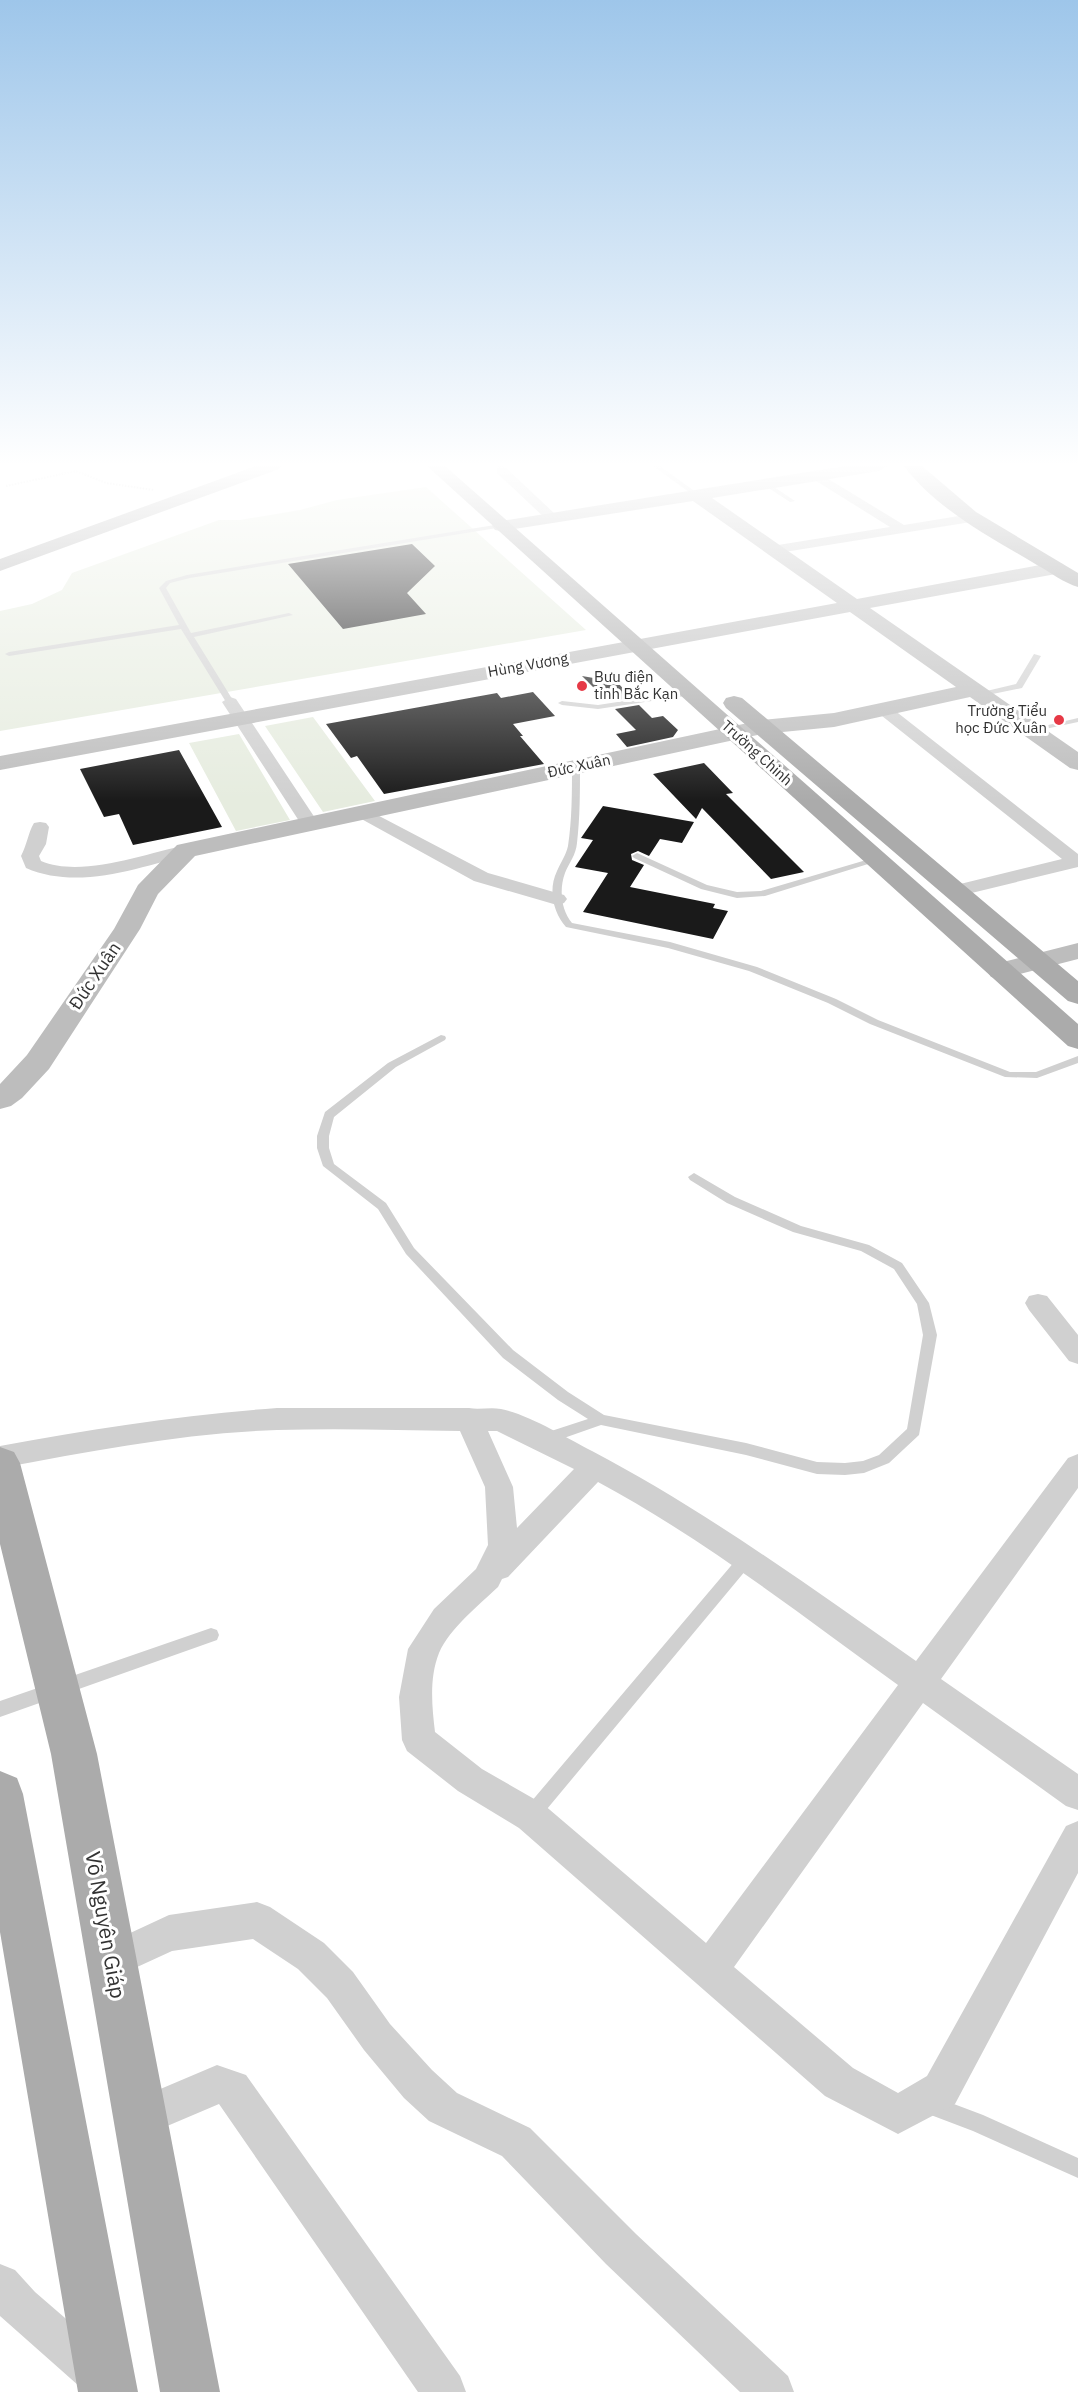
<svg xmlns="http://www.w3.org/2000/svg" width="1078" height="2392" font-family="'IBM Plex Sans',sans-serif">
<rect width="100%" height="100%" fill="#fff"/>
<path fill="#e6ecdf" d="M426,487L586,630L0,731V611L32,604L62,590L72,573L219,520H240L300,510L337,500Z
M313,717L375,801L323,812L265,726Z
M239,734L290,820L236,831L189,743Z"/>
<path fill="#1a1a1a" d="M412,544L435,566L407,593L426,614L343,629L288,564Z
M582,676L617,682L632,698L607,701Z
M533,692L555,716L513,724L523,736H520L544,764L384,794L357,756L351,758L326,724L497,693L501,698Z
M639,705L652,718L663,716L678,730L673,737L627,747L616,734L636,730L615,709Z
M179,750L222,827L133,845L119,814L104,817L80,769Z
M704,763L733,793L726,794L804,872L771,879L702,808L696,819L653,774Z
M603,806L694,822L682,843L660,839L649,856L638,851L631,854L632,860L644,865L630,887L715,904L713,908L728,911L713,939L583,912L608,873L575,867L593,840L581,838Z"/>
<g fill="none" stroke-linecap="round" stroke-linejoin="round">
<path stroke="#cdcdcd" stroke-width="2" stroke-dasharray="1.5 1.5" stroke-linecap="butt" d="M6,486L76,471L106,483L154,490"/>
<path fill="#d0d0d0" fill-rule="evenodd" d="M653,466H660L701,496L696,497Z
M766,482L768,483L795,501L790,502L764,485Z
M501,524L504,526L503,527L190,578L170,583L166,588L191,633L289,613L293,615L194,637L234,702L233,704L226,702L181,629L9,656L5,654L9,652L179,625L159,588L166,581L187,575Z
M1034,654L1041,656L1022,688L978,697V693L1016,684Z
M689,691H692V695L598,709L562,705L558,703L562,701L598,705Z
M1078,718V722L1031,732L1027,730Z
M576,764L580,767C580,792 580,818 577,843C576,855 569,863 565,873C559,889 561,910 572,923L670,942L757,967L836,999L878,1020L1010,1072H1036L1078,1056V1063L1037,1078L1005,1077L870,1024L828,1003L749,971L668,948L566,927C553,912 548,890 557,871C561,862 566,855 568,846C572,820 572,793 572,767Z
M637,853L707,885L737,892L761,891L873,858L876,857L881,860L765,896L737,898L701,889L634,858L632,856Z
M441,1035L445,1036L446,1038L445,1040L396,1067L334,1117L329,1136V1148L334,1164L386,1203L414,1248L513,1350L568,1392L604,1415L746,1443L817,1462L845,1463L863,1461L879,1455L907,1429L923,1335L917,1304L894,1269L861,1251L793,1232L727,1203L690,1180L688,1177L694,1173L735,1197L801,1226L869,1245L902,1263L929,1303L937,1335L919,1435L889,1463L864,1473L845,1475L817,1474L746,1455L601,1425L544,1445L539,1443L537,1439L539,1435L588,1419L558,1400L503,1358L406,1254L378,1209L323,1166L317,1148V1136L325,1112L388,1063Z
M746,1553L751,1554L754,1559L751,1564L537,1821L531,1823L525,1821L522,1815L525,1809L741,1554Z
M211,1628L217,1630L219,1635L217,1640L0,1717V1701Z
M930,2095L983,2115L1078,2158V2178L973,2131L923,2112L920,2105L923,2098Z"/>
<path fill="#d0d0d0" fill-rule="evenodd" d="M501,466L505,467L555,514L557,517L555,520H547L497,473V467Z
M817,472L904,525L971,514L977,518L971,522L772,554L767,553L765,550L772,546L890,527L813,479L811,476Z
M230,697L236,699L319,824L316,828H304L301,824L222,702Z
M883,704L889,706L1078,854V867L955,897L948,895L946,891L948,887L1062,859L877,712L875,709Z
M362,807L488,873L564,895L567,899L564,903L557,905L474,881L356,816L353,812L356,808Z
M40,822L46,823L49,827L46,844L39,856L41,861C81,878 144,854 186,845L192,846L195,850L192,854C140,867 79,891 26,868L21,856C27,845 28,833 34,823Z
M1038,1294L1047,1296L1078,1335V1364L1069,1361L1029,1310L1025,1303L1029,1296Z
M277,1408H469C479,1410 490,1407 501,1409C528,1414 567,1438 592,1451C706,1511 810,1587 916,1661L1068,1458L1078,1454V1488L941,1679L1078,1774V1810L1066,1806L923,1703L734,1967L853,2068L898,2093L927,2076L1066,1826L1078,1821V1873L955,2104L898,2134L825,2096L519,1828L458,1791L407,1751L402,1740L399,1697L408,1649L434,1609L476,1569L488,1545L485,1487L460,1431C399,1430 338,1428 277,1430C183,1433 92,1451 0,1468V1446C92,1429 183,1415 277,1408ZM488,1431H497L574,1469L517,1528L513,1487ZM598,1482C704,1539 801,1615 898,1685L706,1943L543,1804L482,1769L435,1732C432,1707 429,1678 439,1653C450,1628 478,1606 498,1587L502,1579L508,1577Z
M257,1902L270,1907L324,1943L353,1972L390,2024L432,2070L457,2093L530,2128L636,2234L788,2376L794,2392H740L606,2264L502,2156L429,2121L404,2098L364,2050L327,1998L298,1969L253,1939L172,1951L111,1979L98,1974L93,1961L98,1948L169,1915Z
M217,2065L246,2075L460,2376L466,2392H418L219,2104L139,2138L125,2132L119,2118L125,2104Z
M0,2264L15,2270L35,2292L109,2356L116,2371L109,2386L96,2392L79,2386L0,2316Z"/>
<path fill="#bdbdbd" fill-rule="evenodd" d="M845,466H887L879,471L712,498L857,599L1056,562L1063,564L1065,568L1063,572L1056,574L870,608L1078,752V770L1070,768L970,697L834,727L762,734L195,856L158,894L140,929L49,1069L22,1098L11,1106L0,1109V1084L27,1055L114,929L138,885L177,845L762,720L834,713L956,687L850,612L0,770V756L837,603L693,501L501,531L495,530L492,526L495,522L501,521Z
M1078,943V959L1001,979L991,977L987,971L991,965Z"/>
<path fill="#ababab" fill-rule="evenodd" d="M256,466H281L279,469L0,571V559Z
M427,466H445L1078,1024V1049L1068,1046Z
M734,696L742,698L1078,981V1004L1068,1001L726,708L723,703L726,698Z
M0,1447L14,1452L20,1463L97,1754L220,2392H160L51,1754L0,1544Z
M0,1771L17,1778L23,1794L138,2392H78L0,1932Z"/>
<path fill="#9a9a9a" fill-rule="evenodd" d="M904,466H922L976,512L1078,573V587C1064,583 1050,572 1037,565C992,538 937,510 904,466Z"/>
</g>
<linearGradient id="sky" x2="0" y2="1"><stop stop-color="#9ec6ea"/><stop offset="0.58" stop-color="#fff"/><stop offset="1" stop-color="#fff" stop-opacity="0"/></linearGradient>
<rect width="1078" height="801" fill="url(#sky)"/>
<g fill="#e63946" stroke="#fff" stroke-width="2">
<circle cx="582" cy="686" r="6"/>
<circle cx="1059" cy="720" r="6"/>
</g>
<g text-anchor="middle" stroke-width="6" stroke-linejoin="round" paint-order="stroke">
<g font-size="15" fill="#333" stroke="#fff">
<text transform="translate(528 665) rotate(-10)" y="5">Hùng Vương</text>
<text transform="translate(757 753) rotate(42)" y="5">Trường Chinh</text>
<text transform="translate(579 766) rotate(-12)" y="5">Đức Xuân</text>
</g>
<g font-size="15" fill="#333" stroke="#fff" text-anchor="start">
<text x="594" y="682">Bưu điện<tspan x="594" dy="17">tỉnh Bắc Kạn</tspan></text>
<text x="1047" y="716" text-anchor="end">Trường Tiểu<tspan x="1047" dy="17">học Đức Xuân</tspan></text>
</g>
<g font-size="18" fill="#333" stroke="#fff">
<text transform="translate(95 976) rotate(-56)" y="6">Đức Xuân</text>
</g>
<g font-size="21" fill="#333" stroke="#fff">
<text transform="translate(105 1925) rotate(80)" y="7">Võ Nguyên Giáp</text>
</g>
</g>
</svg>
